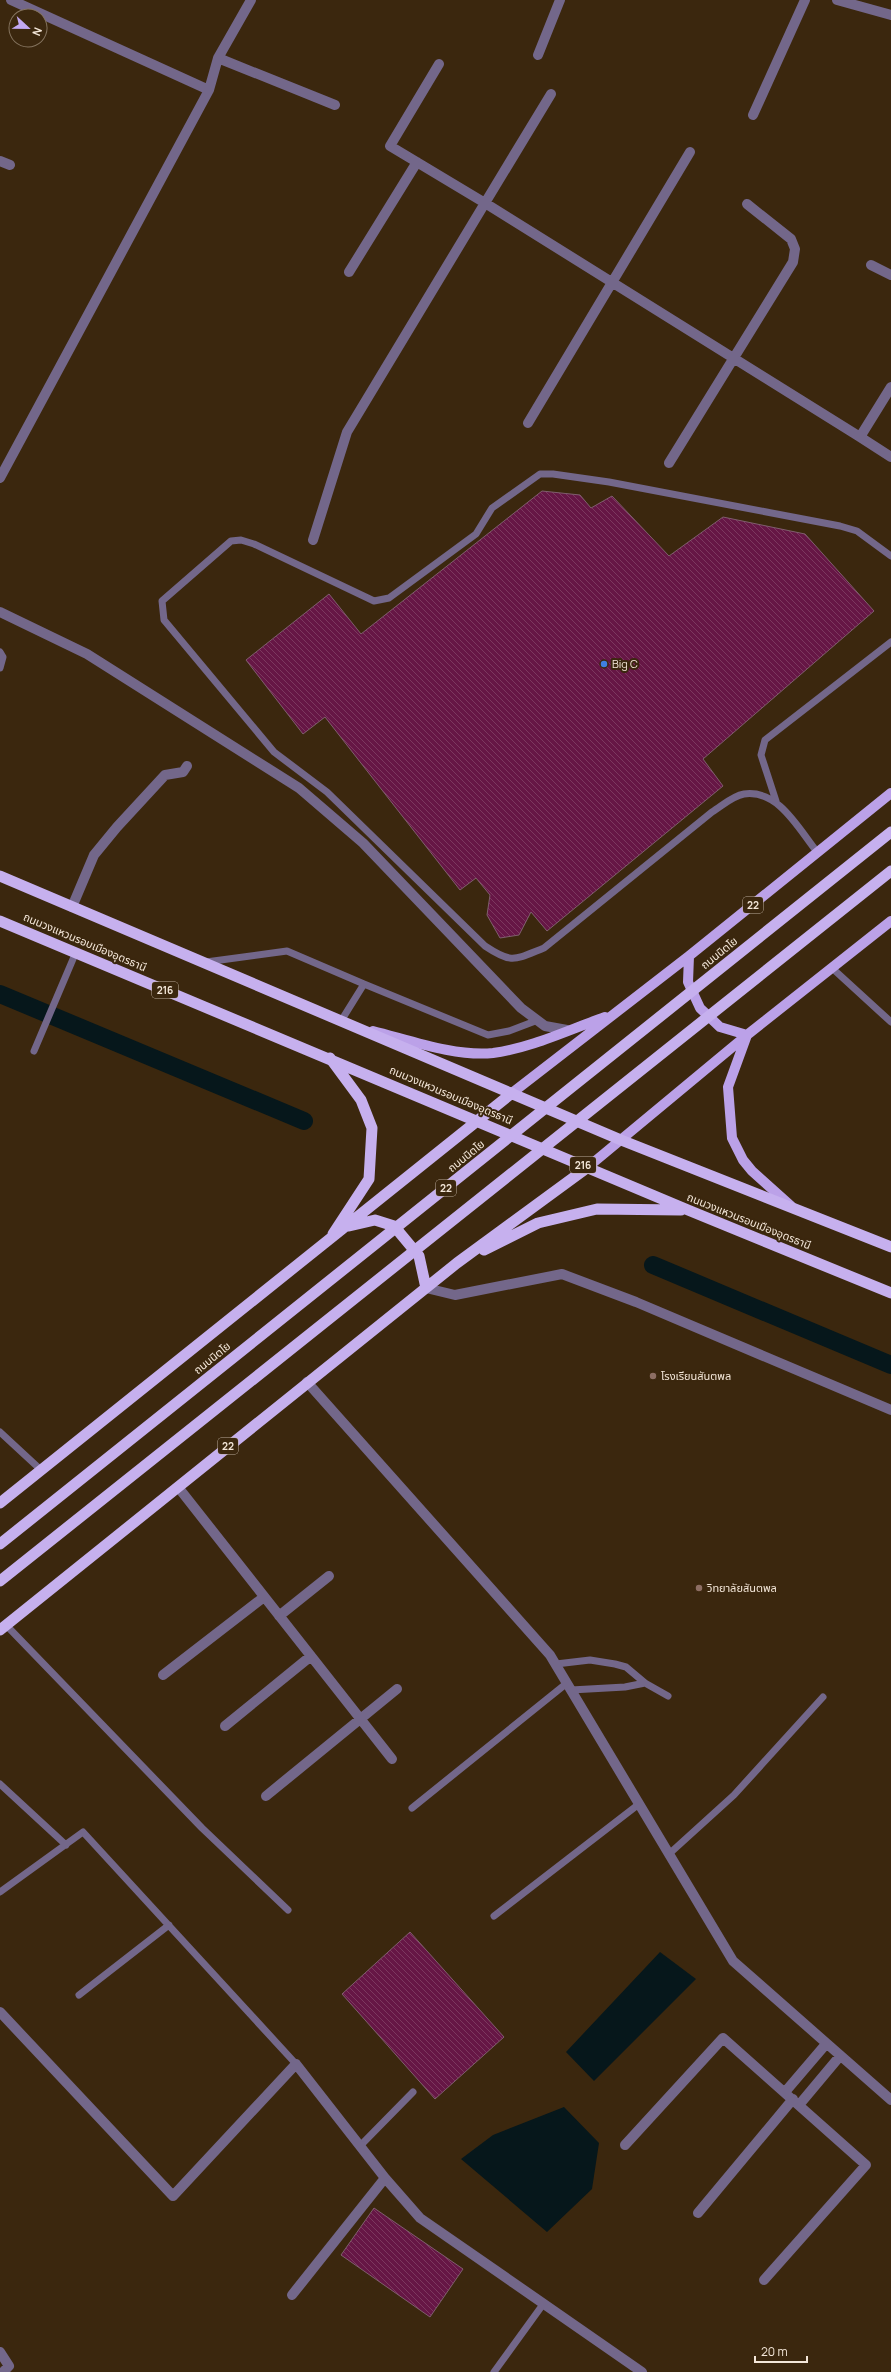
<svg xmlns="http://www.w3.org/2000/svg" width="891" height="2372" font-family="Manrope,'Noto Sans Thai',sans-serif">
<defs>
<pattern id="building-back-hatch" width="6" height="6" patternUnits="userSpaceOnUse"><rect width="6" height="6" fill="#661645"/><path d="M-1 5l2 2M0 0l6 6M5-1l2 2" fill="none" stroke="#7c385f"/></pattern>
</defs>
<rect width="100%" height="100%" fill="#3b270e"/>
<path fill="#06171b" d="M660,1952L696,1979L594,2081L566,2052Z
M564,2107L599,2143L592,2189L547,2232L461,2159L493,2135Z"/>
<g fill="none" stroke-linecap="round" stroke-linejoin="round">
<path stroke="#06171b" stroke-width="18" d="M0,994L304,1121
M653,1265L891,1365"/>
</g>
<path fill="url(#building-back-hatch)" stroke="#7f5e6d" d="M542,491L580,495L591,508L612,496L669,556L723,517L805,534L874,611L703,759L723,786L547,931L531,912L519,935L500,938L487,915L490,895L476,878L460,890L325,717L303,734L246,660L329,594L361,634Z
M410,1932L504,2037L435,2099L342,1994Z
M374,2208L463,2269L430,2317L341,2255Z"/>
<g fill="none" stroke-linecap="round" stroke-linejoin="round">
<path stroke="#73678a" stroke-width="7" d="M0,652L3,657L0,668
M776,801L761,755L765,740L891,642
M818,853C799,830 779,789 744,794C732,796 722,806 712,812L544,948C514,960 512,964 485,946L327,792L274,752L164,620L162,601L231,541L241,540L254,544L374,601L389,598L476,534L492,508L540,474H553L609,482L840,526L857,531L891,556
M206,962L287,951L364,984
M832,968L891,1022
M341,1021L364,984L488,1035L509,1031L538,1020
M34,1051L76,952
M0,1432L41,1470
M6,1625L202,1828L288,1910
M556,1664L590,1660L615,1664L626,1667L645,1683L668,1696
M571,1690L625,1687L645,1683
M0,1784L66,1845
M412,1808L567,1683
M669,1854L734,1795L823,1697
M0,1892L83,1832L296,2064
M494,1916L639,1804
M79,1995L169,1925
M360,2146L413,2092
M494,2372L544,2303"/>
<path stroke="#73678a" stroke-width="10" d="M11,0L209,90
M837,0L891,15
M538,55L560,0
M218,58L335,105
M439,64L390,146L485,203L551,94
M753,115L805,0
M0,161L10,165
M871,265L891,275
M349,272L417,162
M891,387L860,437L891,457
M528,423L690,152
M669,463L793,262L795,249L791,239L747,204
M0,478L209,90L218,58L251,0
M313,540L347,432L485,203L860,437
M0,612L87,654L299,788L363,843L521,1008L545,1026L567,1030
M72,907L94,855L117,827L165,775L183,772L187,766
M426,1288L455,1295L562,1274L636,1302L891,1410
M307,1382L550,1655L733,1961L891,2100
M178,1487L392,1759
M279,1616L329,1576
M163,1675L264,1597
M225,1726L311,1656
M266,1796L397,1689
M0,2012L173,2196L296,2064L385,2178L292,2295
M785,2092L826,2044
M799,2105L840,2056
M625,2145L723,2038L866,2165L764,2280
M385,2178L420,2218L642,2372
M698,2213L793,2099
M0,2352L9,2366L3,2372"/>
<path stroke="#bba1e8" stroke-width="10" d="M689,956L688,982L700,1008L720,1027L747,1035
M373,1031C409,1040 456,1057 493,1053C531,1048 568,1030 605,1017
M747,1035L728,1087L732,1138L743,1160L752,1171L791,1206
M512,1093L689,956L891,793
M588,1167L747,1035L891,921"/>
<path stroke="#c6b0ee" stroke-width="11" d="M0,876L621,1140L891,1247
M0,921L688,1210L891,1293
M330,1058L361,1100L372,1128L369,1179L333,1234
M349,1226L375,1220L394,1226L419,1256L426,1288
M484,1250L538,1223L597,1209L681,1210
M0,1503L512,1093
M0,1630L457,1263L588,1167"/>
<path stroke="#c6b0ee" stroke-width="11" d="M0,1544L891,832
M0,1581L891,871"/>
</g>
<circle fill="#3f7fe0" stroke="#3b270e" stroke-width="1.5" cx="604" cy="664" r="4"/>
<g fill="#8d6e63" stroke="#3b270e" stroke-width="1.5">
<circle cx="653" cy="1376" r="4"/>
<circle cx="699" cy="1588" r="4"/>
</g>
<g text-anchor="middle" stroke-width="4" stroke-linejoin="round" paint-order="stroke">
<g fill="#3b270e" stroke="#bcad9c" stroke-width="1">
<rect x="743" y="897" width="20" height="16" rx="3"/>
<rect x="152" y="982" width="26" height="16" rx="3"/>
<rect x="570" y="1157" width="26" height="16" rx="3"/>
<rect x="436" y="1180" width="20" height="16" rx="3"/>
<rect x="218" y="1438" width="20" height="16" rx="3"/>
</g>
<g font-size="10" font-weight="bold" fill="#f4e7d9">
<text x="753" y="909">22</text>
<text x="165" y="994">216</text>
<text x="583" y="1169">216</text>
<text x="446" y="1192">22</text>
<text x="228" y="1450">22</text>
</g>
<g font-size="11" fill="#f4e7d9" stroke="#3b270e" text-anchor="start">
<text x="612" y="668">Big C</text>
<text x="661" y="1380">โรงเรียนสันตพล</text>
<text x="707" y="1592">วิทยาลัยสันตพล</text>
</g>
<g font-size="11" fill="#f4e7d9" stroke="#3b270e">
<text transform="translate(85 942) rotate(23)" y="4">ถนนวงแหวนรอบเมืองอุดรธานี</text>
<text transform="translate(719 953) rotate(-39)" y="4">ถนนนิตโย</text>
<text transform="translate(451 1095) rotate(23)" y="4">ถนนวงแหวนรอบเมืองอุดรธานี</text>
<text transform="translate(466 1156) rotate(-39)" y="4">ถนนนิตโย</text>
<text transform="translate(749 1221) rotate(22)" y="4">ถนนวงแหวนรอบเมืองอุดรธานี</text>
<text transform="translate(212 1358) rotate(-39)" y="4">ถนนนิตโย</text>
</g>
</g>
<g transform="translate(28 28) rotate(112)"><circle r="19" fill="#3b270e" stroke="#85745f"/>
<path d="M0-3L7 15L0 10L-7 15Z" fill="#c2a8f2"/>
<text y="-6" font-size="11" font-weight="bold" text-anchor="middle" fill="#f4e7d9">N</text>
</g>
<path d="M755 2356v6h52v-6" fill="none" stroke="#f4e7d9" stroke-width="2"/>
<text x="761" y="2356" font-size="12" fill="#f4e7d9" stroke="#3b270e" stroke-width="3" paint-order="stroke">20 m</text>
</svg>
